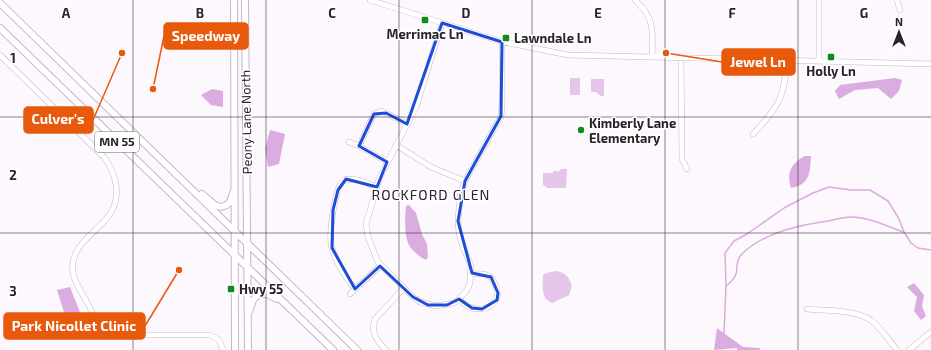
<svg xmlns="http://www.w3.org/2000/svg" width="931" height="350" font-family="'Exo 2',sans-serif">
<rect width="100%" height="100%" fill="#fdf8fd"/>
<path fill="#e5c5e9" d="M570,78H580V95H570Z
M591,79H604V96H601L596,92H591Z
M561,169H567L566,188H548L543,185V173H553V171H559Z
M556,271C565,272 569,277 572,286L569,295L552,303C540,298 543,286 543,275L546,273Z"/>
<path fill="#daacdf" d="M895,78L902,80L899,91L891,99L878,88L855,90L839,99L835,91L840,85Z
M212,89L223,91V107L211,105L201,95Z
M270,130L285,134L279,164L268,167L265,149Z
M805,156H811C810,172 810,185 791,188C786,173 791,163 805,156Z
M409,205L416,213L422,234L427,244L428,257L426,260C420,257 412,251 409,245C404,236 405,216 406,206Z
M914,283L924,295L922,306L926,316L921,320L914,311L917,297L907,287Z
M70,287L89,335L68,325L57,290Z
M717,328L743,347L760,348V350H737V348L714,350Z"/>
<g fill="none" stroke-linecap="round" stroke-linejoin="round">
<path stroke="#daacdf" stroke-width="1.5" d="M726,286C730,283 734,279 736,274C738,266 735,260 744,252C766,232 800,225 828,221C836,219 845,217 853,217C870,218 887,226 903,232
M724,334L726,286L725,253L734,241L747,234L784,208L813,193L829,187L851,190H870L888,201L899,219L904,232L911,243L918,248L931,250"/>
<defs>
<path id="minor" d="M370,0L499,41L568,55L931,64
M635,0C655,17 653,34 652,57
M819,0V60
M897,0L900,10
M442,23L416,107L379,179L366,224L368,237L378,262L413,297L420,302L436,306L454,303L459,299L467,290L470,283L471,266L462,244L459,233L458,221L460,196L465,181L501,116L502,105V42
M0,55L104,157C116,173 122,196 110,214C97,233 69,245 73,272C74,282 82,293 87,302C95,318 99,329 117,335H210L219,340L223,350
M681,58L682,159L687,169
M753,134C778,108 785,97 787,59
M349,142L359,146L387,162
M396,145L431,167L465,181
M359,146L374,114L381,111L386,113L407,124
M355,289C345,277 337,264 332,249C328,236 334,197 340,185C341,182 343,181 346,179L359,180L377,187
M350,294L380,266
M459,299C463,303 467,307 472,308C489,312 503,301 495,284C490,273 483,273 472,274
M807,309C826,311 856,309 872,321C882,329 889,341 897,350
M386,350C377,341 370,332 375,319L404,288
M909,350L931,332"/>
<path id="major" d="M234,0L235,350
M245,0L248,350
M0,3L357,350
M0,28L333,350
M202,194L215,205L220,207C229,206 231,201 233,193
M249,312L253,300L259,294H267L277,299"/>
</defs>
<use href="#minor" stroke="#c8b4cb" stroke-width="6"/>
<use href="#major" stroke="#c8b4cb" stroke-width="8"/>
<use href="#minor" stroke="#fff" stroke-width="5"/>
<use href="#major" stroke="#fff" stroke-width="6"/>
</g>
<path fill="none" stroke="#1d4ed8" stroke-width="3" stroke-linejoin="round" d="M442,23L502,42L501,116L465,181L458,221L472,273L491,277L498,293L497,300L482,309L472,308L459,299L447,305H428L413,297L380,266L355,289L332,248L333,210L338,190L346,179L377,187L387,162L359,146L374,114L386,113L407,124Z"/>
<path fill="none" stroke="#2a232b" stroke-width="1" stroke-opacity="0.55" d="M133,0V350M266,0V350M399,0V350M532,0V350M665,0V350M798,0V350M0,117H931M0,233H931"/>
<g fill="#108b13" stroke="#fff" stroke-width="1.5">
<rect x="421" y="16" width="8" height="8" rx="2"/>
<rect x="502" y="34" width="8" height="8" rx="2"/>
<rect x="827" y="53" width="8" height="8" rx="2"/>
<circle cx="581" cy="130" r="4"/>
<rect x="227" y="285" width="8" height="8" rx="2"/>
</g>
<g text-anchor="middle" stroke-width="3" stroke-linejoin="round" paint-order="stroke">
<rect fill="#fff" stroke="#6a656b" stroke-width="1" x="95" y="132" width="44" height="20" rx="3"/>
<g font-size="12" font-weight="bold" fill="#2a232b">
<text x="117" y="146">MN 55</text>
</g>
<g font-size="13" font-weight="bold" fill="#2a232b" stroke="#fff" text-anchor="start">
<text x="425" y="39" text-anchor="middle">Merrimac Ln</text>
<text x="514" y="43">Lawndale Ln</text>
<text x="831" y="76" text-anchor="middle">Holly Ln</text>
<text x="589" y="128">Kimberly Lane<tspan x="589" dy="15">Elementary</tspan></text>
<text x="239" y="294">Hwy 55</text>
</g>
<g font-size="13" fill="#2a232b" stroke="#fff">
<text transform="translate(246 122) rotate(-91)" y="5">Peony Lane North</text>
</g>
<g font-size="14" letter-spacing="1" fill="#2a232b" stroke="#fff">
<text x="431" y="200">ROCKFORD GLEN</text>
</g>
</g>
<g font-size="13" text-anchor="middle" font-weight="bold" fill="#2a232b" stroke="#fff" stroke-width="3" stroke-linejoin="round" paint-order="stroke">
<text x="66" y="18">A</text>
<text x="200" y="18">B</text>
<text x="332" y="18">C</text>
<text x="466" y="18">D</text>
<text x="598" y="18">E</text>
<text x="732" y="18">F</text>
<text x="864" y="18">G</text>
<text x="13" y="63">1</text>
<text x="13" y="180">2</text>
<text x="13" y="296">3</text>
</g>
<path fill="none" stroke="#e8590c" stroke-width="1.5" d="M153 89L164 36M666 53L722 62M122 53L93 120M179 270L145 326"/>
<g fill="#e8590c" stroke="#fff" stroke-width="1.5">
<circle cx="153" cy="89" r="4"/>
<circle cx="666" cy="53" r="4"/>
<circle cx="122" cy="53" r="4"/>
<circle cx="179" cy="270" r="4"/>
</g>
<g fill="#e8590c" stroke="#e8590c" stroke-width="1.5">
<rect x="164" y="23" width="84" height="26" rx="4"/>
<rect x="722" y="49" width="73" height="26" rx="4"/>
<rect x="24" y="107" width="69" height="26" rx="4"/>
<rect x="4" y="313" width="141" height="26" rx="4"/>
</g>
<g font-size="14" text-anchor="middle" font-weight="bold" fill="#fff">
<text x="206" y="41">Speedway</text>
<text x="758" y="67">Jewel Ln</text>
<text x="58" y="124">Culver's</text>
<text x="74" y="331">Park Nicollet Clinic</text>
</g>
<g transform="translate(899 32)" stroke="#ffffff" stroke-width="3" paint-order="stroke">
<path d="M0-3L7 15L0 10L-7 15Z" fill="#2a232b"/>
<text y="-6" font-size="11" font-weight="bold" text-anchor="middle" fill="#2a232b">N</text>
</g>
</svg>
